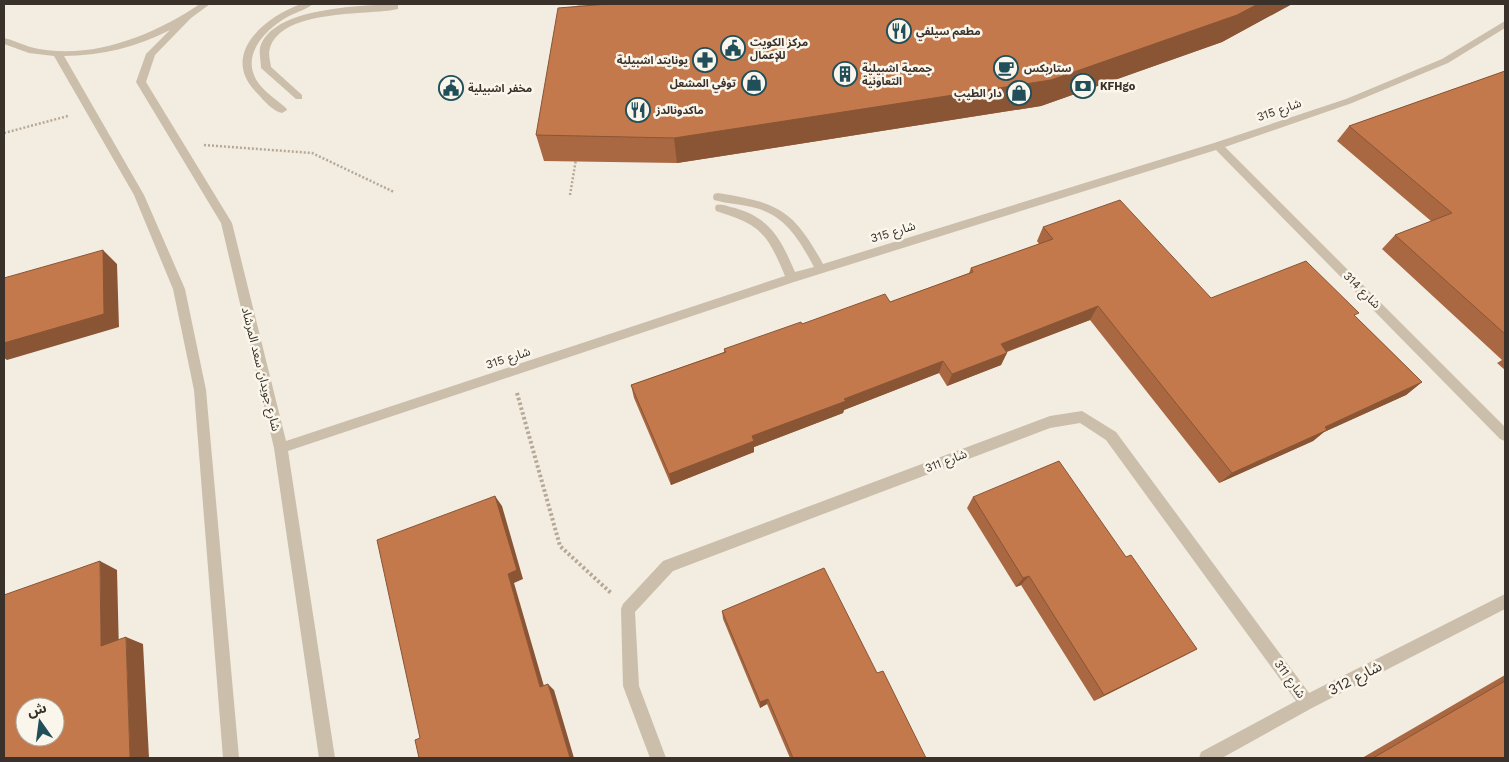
<svg xmlns="http://www.w3.org/2000/svg" width="1509" height="762" font-family="'Work Sans','Noto Sans Arabic',sans-serif">
<rect width="100%" height="100%" fill="#f3ece0"/>
<g fill="none" stroke-linecap="round" stroke-linejoin="round">
<path stroke="#b7a895" stroke-width="2.5" stroke-dasharray="2 2" stroke-linecap="butt" d="M4,133L68,116
M204,145L312,153L394,192
M570,195L576,159"/>
<path stroke="#b7a895" stroke-width="4" stroke-dasharray="2.5 2.5" stroke-linecap="butt" d="M517,393L560,546L611,593"/>
<path fill="#cbbeab" fill-rule="evenodd" d="M200,4H210L191,18L155,55L146,82L232,223L286,441L785,276C767,233 761,225 716,211L715,208L716,205C722,203 729,207 735,208C772,219 781,240 795,272L814,267C800,241 786,216 756,208C742,204 728,204 714,200L713,197L714,194L718,193C779,203 793,209 823,264L1214,143L1346,99L1442,59L1505,21V28L1448,63L1352,103L1225,147L1505,427V441L1500,439L1216,150L794,282L288,451L335,758H319L274,448L221,223L136,82L146,54L170,30C137,47 100,56 64,56L144,195L185,289L206,390L239,758H223L194,390L173,289L134,195L54,56L29,53L4,44V38C13,40 21,44 30,47C89,62 152,36 200,4Z
M301,4H313C307,9 297,12 289,16C267,28 240,54 257,81C264,92 276,99 286,108L287,110L282,113C273,111 264,101 258,94C218,56 264,17 301,4Z
M395,4L398,5V9C367,16 283,8 270,48C268,53 270,61 271,67L302,95V99H296L261,68C261,62 259,54 260,48C271,7 361,6 395,4Z
M575,4H605C599,9 581,9 575,4Z
M1082,411L1116,432L1309,693L1505,594V609L1312,708L1222,758H1199L1201,752L1296,701L1106,440L1080,423L1050,428L673,571L635,612L639,686L666,758H650L623,686L621,609L623,604L663,561L1050,416Z"/>
</g>
<path fill="#a96841" d="M608,4H1292L1222,42L1041,106L677,163L544,161L536,135Z
M1505,71V370L1497,363L1502,360L1382,249L1395,235L1431,221L1337,141L1349,126Z
M1043,227L1211,298L1355,316L1422,382L1406,395L1324,432L1313,441L1219,483L1090,320L1007,352L1001,365L947,386L939,373L844,410L843,413L754,447V452L671,485L634,398L631,385L724,352V349L802,324L890,302L969,273L971,268L1039,244L1037,241Z
M973,497L1126,557L1197,649L1094,701L1021,585L1016,587L967,508Z
M722,611L877,673L926,758H790L767,704L760,708L723,619Z
M1505,675V758H1362Z"/>
<path fill="#895535" d="M1258,4H1292L1222,42L1041,106L677,163L674,138Z
M103,250L117,264L119,327L7,360L4,358V343Z
M1098,306L1090,320L995,356L1001,344Z
M1007,353L1001,365L947,386L952,374Z
M943,361L939,373L844,410L843,413L754,447V452L671,485L669,474L752,436L844,399Z
M1422,382L1406,395L1324,432L1313,441L1219,483L1232,473L1325,427Z
M495,496L502,506L523,579L514,583L546,693L540,687L508,574Z
M100,561L117,570L119,653L101,646Z
M1029,576L1021,585L1016,587L1023,578Z
M126,637L143,644L149,758H130Z
M1197,649L1184,656L1094,701L1104,695Z
M548,684L554,690L574,758H570Z
M768,699L767,704L760,708V702Z"/>
<path fill="#c4794c" stroke="#895535" fill-rule="evenodd" d="M608,4H1258L1237,15L1051,80L674,138L536,135L558,8Z
M1505,71V334L1395,235L1452,213L1349,126Z
M1120,200L1211,298L1306,261L1359,313L1354,315L1422,382L1325,427L1327,430L1232,473L1098,306L1001,344L1007,353L952,374L943,361L844,399L846,401L752,436L754,441L669,474L631,385L726,352L724,349L801,322L802,324L885,294L890,302L973,272L971,268L1053,239L1043,227Z
M103,250L104,314L4,343V278Z
M1059,461L1126,557L1131,555L1197,649L1104,695L1029,576L1023,578L973,497Z
M495,496L517,570L508,574L540,687L548,684L570,758H419L415,740L420,738L377,540Z
M100,561L101,646L126,637L130,758H4V595ZM25,707H55V737H25Z
M824,568L877,673L883,671L926,758H793L768,699L760,702L722,611Z
M1505,681V758H1373Z"/>
<defs>
<symbol id="restaurant-ring" viewBox="-11 -11 22 22"><circle r="9.5" fill="#faf6ec" stroke="#204f5a" stroke-width="1.5"/><path d="M-5-6h1v4h1v-4h1v4h1v-4h1v5L-1.5 .5V6h-2V.5L-5-1ZM5-6V6H3V1.5H1.5Q1.5-4 5-6Z" fill="#204f5a"/></symbol>
<symbol id="civic-ring" viewBox="-11 -11 22 22"><circle r="9.5" fill="#faf6ec" stroke="#204f5a" stroke-width="1.5"/><path d="M-.6-6.5H3V-4.5H.6V-3L4-1V1h2V6H-6V1h2V-1L-.6-3ZM-1.2 2.5V6h2.4V2.5Z" fill="#204f5a"/></symbol>
<symbol id="pharmacy-ring" viewBox="-11 -11 22 22"><circle r="9.5" fill="#faf6ec" stroke="#204f5a" stroke-width="1.5"/><path d="M-2-6h4v4h4v4h-4v4h-4v-4h-4v-4h4Z" fill="#204f5a"/></symbol>
<symbol id="cafe-ring" viewBox="-11 -11 22 22"><circle r="9.5" fill="#faf6ec" stroke="#204f5a" stroke-width="1.5"/><path d="M-5.5-4.5H6V0H3Q3 3.5 0 3.5H-2.5Q-5.5 3.5-5.5 0ZM3-3.2v2h1.7v-2ZM-6 4.5H4V6H-6Z" fill="#204f5a"/></symbol>
<symbol id="building-ring" viewBox="-11 -11 22 22"><circle r="9.5" fill="#faf6ec" stroke="#204f5a" stroke-width="1.5"/><path d="M-4-6H4V6H1V3H-1V6H-4ZM-2.5-4.3h1.7v1.8h-1.7ZM.8-4.3h1.7v1.8H.8ZM-2.5-1h1.7V.8h-1.7ZM.8-1h1.7V.8H.8Z" fill="#204f5a"/></symbol>
<symbol id="shop-ring" viewBox="-11 -11 22 22"><circle r="9.5" fill="#faf6ec" stroke="#204f5a" stroke-width="1.5"/><path d="M-5-2.5h2.3a2.7 3.5 0 0 1 5.4 0H5L5.5 6h-11ZM-1.5-2.5h3a1.5 2.3 0 0 0-3 0Z" fill="#204f5a"/></symbol>
<symbol id="bank-ring" viewBox="-11 -11 22 22"><circle r="9.5" fill="#faf6ec" stroke="#204f5a" stroke-width="1.5"/><path d="M-6-4H6V4H-6ZM0-2.3a2.3 2.3 0 1 0 0 4.6a2.3 2.3 0 1 0 0-4.6Z" fill="#204f5a"/></symbol>
</defs>
<g fill-rule="evenodd">
<use href="#restaurant-ring" x="885" y="17" width="28" height="28"/>
<use href="#civic-ring" x="719" y="34" width="28" height="28"/>
<use href="#pharmacy-ring" x="691" y="46" width="28" height="28"/>
<use href="#cafe-ring" x="992" y="54" width="28" height="28"/>
<use href="#building-ring" x="831" y="60" width="28" height="28"/>
<use href="#shop-ring" x="740" y="69" width="28" height="28"/>
<use href="#bank-ring" x="1069" y="72" width="28" height="28"/>
<use href="#civic-ring" x="437" y="74" width="28" height="28"/>
<use href="#shop-ring" x="1005" y="79" width="28" height="28"/>
<use href="#restaurant-ring" x="624" y="96" width="28" height="28"/>
</g>
<g text-anchor="middle" stroke-width="5" stroke-linejoin="round" paint-order="stroke">
<g font-size="11" font-weight="bold" fill="#39312a" stroke="#faf6ec" text-anchor="start">
<text x="916" y="35">مطعم سيلفي</text>
<text x="750" y="46">مركز الكويت<tspan x="750" dy="13">للإعمال</tspan></text>
<text x="688" y="64" text-anchor="end">يونايتد اشبيلية</text>
<text x="862" y="72">جمعية اشبيلية<tspan x="862" dy="13">التعاونية</tspan></text>
<text x="1024" y="72">ستاربكس</text>
<text x="736" y="87" text-anchor="end">توفي المشعل</text>
<text x="1100" y="90">KFHgo</text>
<text x="468" y="92">مخفر اشبيلية</text>
<text x="1002" y="97" text-anchor="end">دار الطيب</text>
<text x="656" y="114">ماكدونالدز</text>
</g>
<g font-size="12" fill="#39312a" stroke="#faf6ec">
<text transform="translate(1279 110) rotate(-19)" y="4">شارع 315</text>
<text transform="translate(893 232) rotate(-17)" y="4">شارع 315</text>
<text transform="translate(1362 290) rotate(45)" y="4">شارع 314</text>
<text transform="translate(508 358) rotate(-18)" y="4">شارع 315</text>
<text transform="translate(261 369) rotate(76)" y="4">شارع جويدان سعد المرشاد</text>
<text transform="translate(946 461) rotate(-21)" y="4">شارع 311</text>
<text transform="translate(1290 679) rotate(54)" y="4">شارع 311</text>
</g>
<g font-size="15" fill="#39312a" stroke="#faf6ec">
<text transform="translate(1355 678) rotate(-27)" y="5">شارع 312</text>
</g>
</g>
<rect width="1509" height="762" fill="none" stroke="#39312a" stroke-width="10"/>
<g transform="translate(40 722) rotate(346)"><circle r="24" fill="#faf6ec" stroke="#ada79e"/>
<path d="M0-4L9 19L0 12L-9 19Z" fill="#204f5a"/>
<text y="-8" font-size="14" font-weight="bold" text-anchor="middle" fill="#39312a">ش</text>
</g>
</svg>
